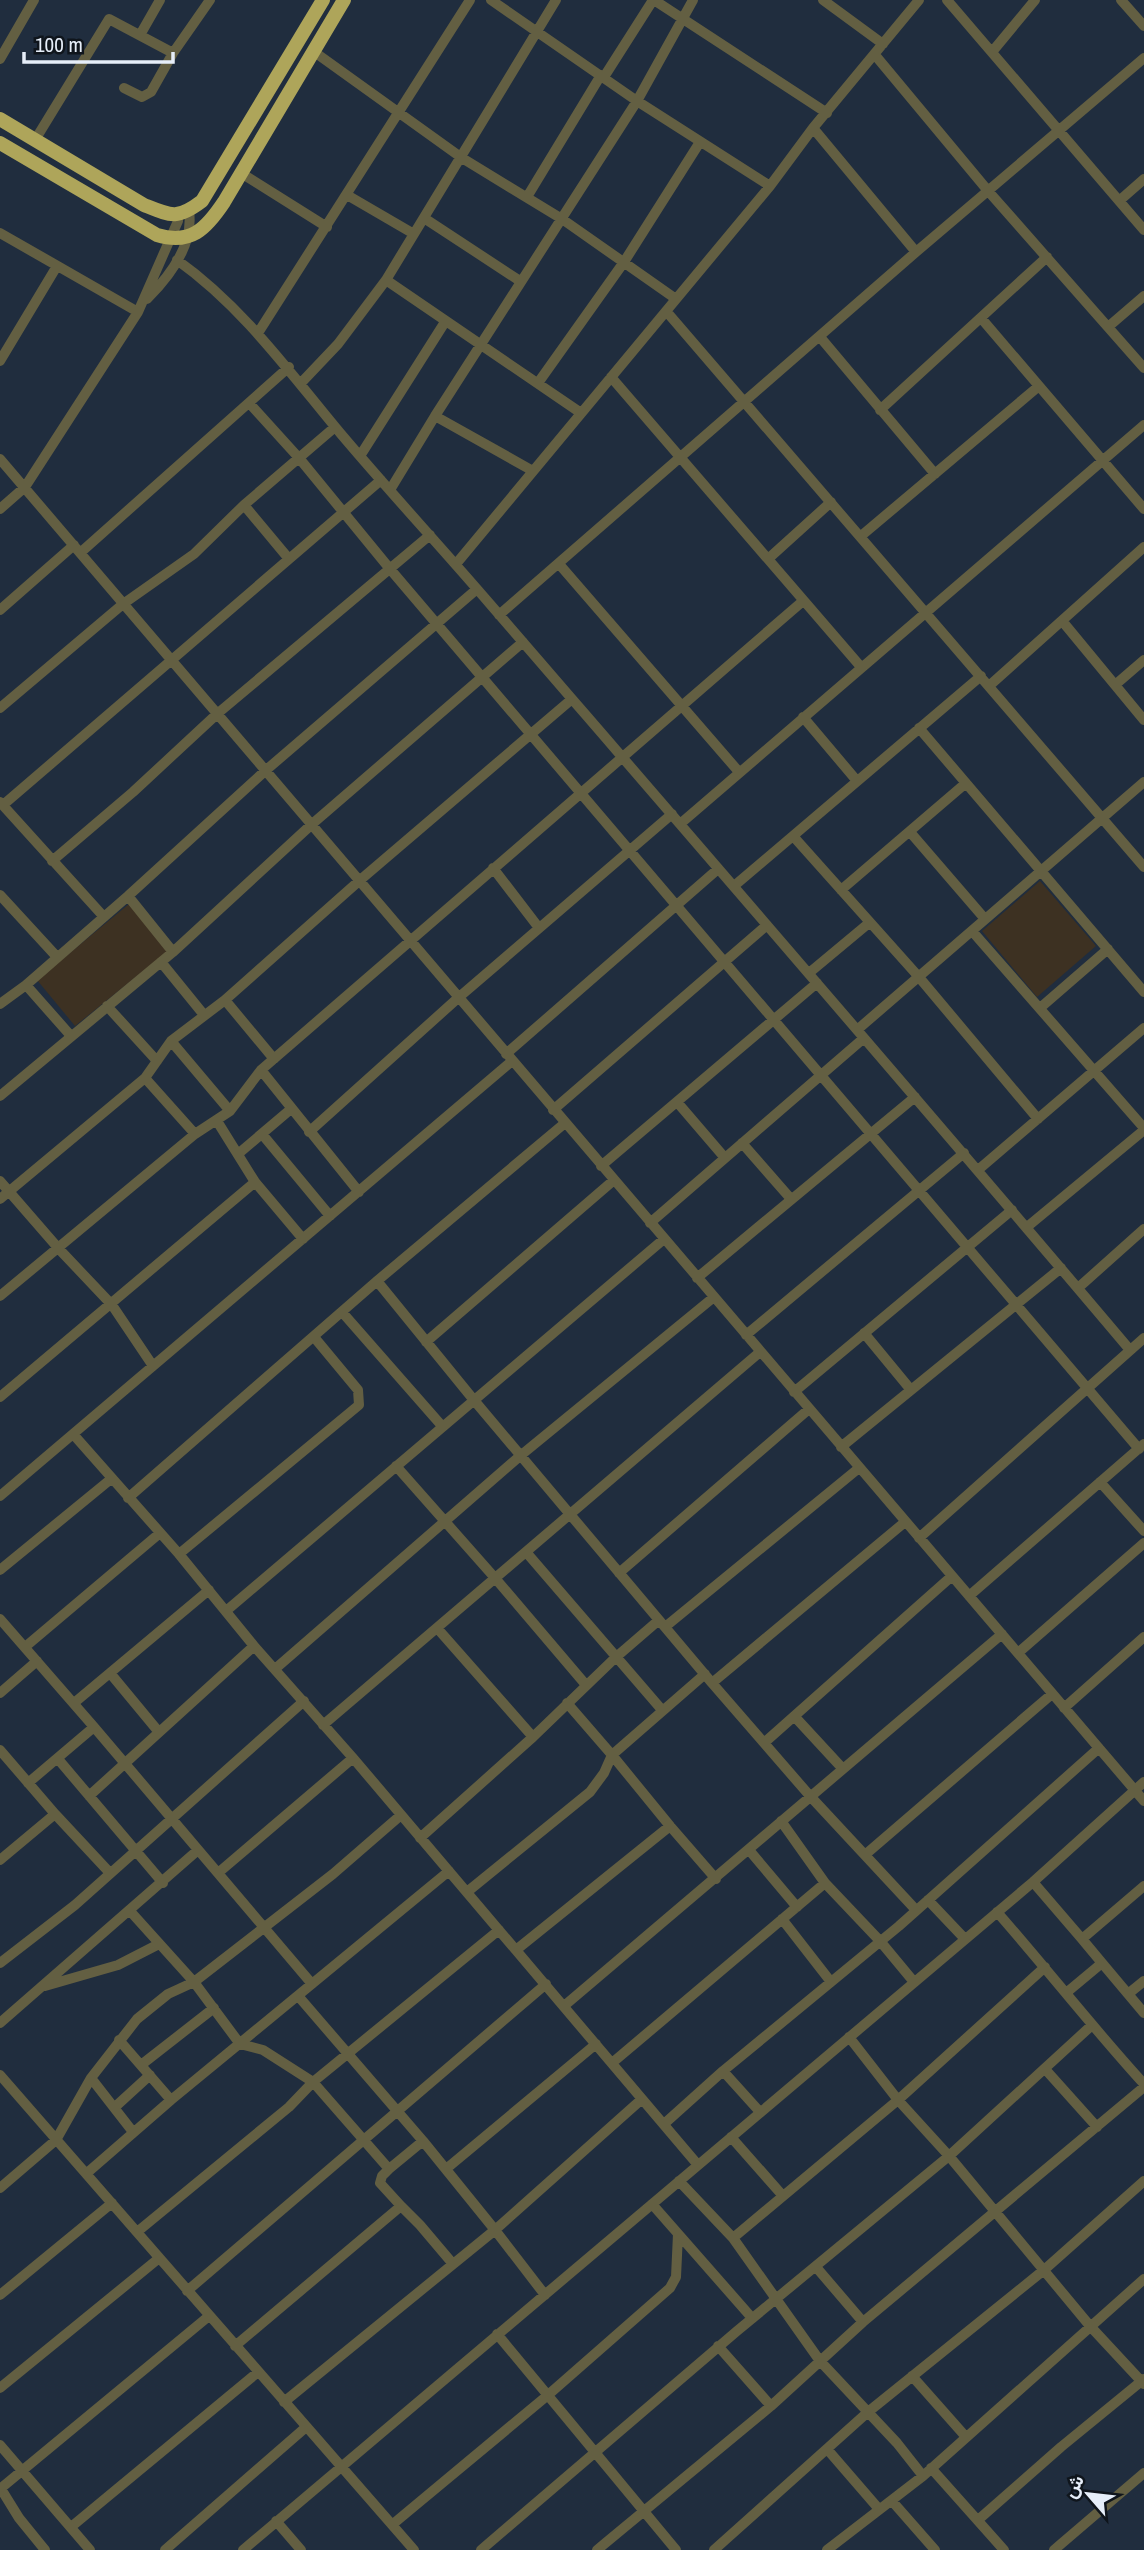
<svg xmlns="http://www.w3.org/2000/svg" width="1144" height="2550" font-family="'Archivo Narrow',Vazirmatn,sans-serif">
<rect width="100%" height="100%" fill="#202d3e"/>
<path fill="#3d3122" d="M1040,881L1096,946L1037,997L982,931Z
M129,904L168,951L75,1026L37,980Z"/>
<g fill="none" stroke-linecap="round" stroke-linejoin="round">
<path stroke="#635f42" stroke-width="10" d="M491,0L637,101L770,186
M654,0L827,113
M823,0L883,44
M947,0L1144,230
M1121,0L1144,26
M140,35L160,0
M313,51L462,158L562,219L676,299
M992,52L1035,0
M875,55L989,192L1144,368
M0,59L34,0
M604,77L653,0
M124,88L142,97L151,92L173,53
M813,128L916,252
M35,140L109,19L173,53L210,0
M241,173L327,227
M347,195L414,234
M527,197L601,75
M1119,201L1144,179
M424,218L520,281
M0,233L138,312
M177,260C243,307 290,373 341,434C390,492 441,547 490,604C704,852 919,1100 1130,1350
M386,280L581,413
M147,299C170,276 194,244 189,211
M666,311L1144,867
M981,318L1144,509
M1108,327L1144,296
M258,333L470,0
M820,337L935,474
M0,361L57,266
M611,377L861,667
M301,383L338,344L386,280L556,0
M538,383L624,262L700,142
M250,404L299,458L390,569L1139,1449
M880,410L1047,257
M435,416L533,471
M360,456L445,322
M0,459L1144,1801
M390,490L435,416L637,101L693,0
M244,505L289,559
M0,509L25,487L138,312L178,221L176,216
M861,536L1039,386
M80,553L289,367
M768,559L831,502
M456,564L770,186L813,128L919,0
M559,564L739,772
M0,610L74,545
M499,615L916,252L1144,58
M1063,622L1144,720
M1115,685L1144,660
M989,686L1144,547
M0,708L123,604L194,554L244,505L335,427
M803,717L857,781
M919,728L1144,992
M0,802L104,917
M3,805L381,480
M680,824L1144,425
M910,832L985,919
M793,836L918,976L1038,1119
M52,861L133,792L217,714L430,535
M493,868L539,928
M734,886L981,676
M841,890L966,783
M0,895L57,957
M128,896L173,952
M972,931L1144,1128
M161,962L204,1015
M809,973L869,923
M26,985L71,1036
M225,1000L274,1059
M0,1004L26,985L128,896L265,771L477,589
M107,1006L157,1061
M1040,1008L1108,949
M857,1030L1144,782
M171,1041L230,1111
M506,1054L718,869
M261,1070L359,1192
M145,1078L195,1134
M0,1096L173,952L311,825L523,642
M677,1102L725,1158
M553,1110L767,925
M217,1121L255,1182L303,1239
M309,1132L458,998L672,814
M262,1134L330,1216
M742,1143L791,1199
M238,1154L291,1109
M601,1166L817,983
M978,1170L1144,1028
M0,1181L59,1249L112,1305L153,1366
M0,1199L145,1078L171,1041L225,1000L359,881L572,699
M650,1223L864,1038
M1027,1227L1144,1130
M697,1278L915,1097
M377,1281L473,1399L712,1683
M1078,1288L1144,1229
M0,1296L195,1134L230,1111L261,1070L803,601
M342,1312L442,1426
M864,1333L911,1390
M746,1335L964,1153
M426,1342L614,1180
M794,1392L1012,1210
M0,1397L255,1182
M73,1434L179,1554L254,1646L353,1758L698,2165
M841,1447L1061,1268
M396,1466L495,1578L586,1685
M1100,1482L1144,1531
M0,1496L512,1061
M128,1498L377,1281L565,1123
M905,1522L712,1683L810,1796L916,1910
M919,1538L1144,1338
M526,1552L662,1710
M179,1554L359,1405L358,1390L314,1337
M0,1570L111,1479
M619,1573L809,1409
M969,1596L1144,1444
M226,1611L664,1239
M0,1619L94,1727L312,1984
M665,1627L859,1468
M437,1628L533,1737
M25,1647L160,1533
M1018,1653L1144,1543
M275,1669L520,1456L714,1297
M110,1673L158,1731
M0,1693L37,1661
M74,1703L209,1590
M567,1703L612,1755L705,1674
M1064,1708L1144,1637
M795,1717L843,1769
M323,1725L760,1352
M764,1743L952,1576
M0,1750L55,1814L0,1860
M58,1759L163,1883
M28,1783L94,1727
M89,1796L254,1646
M55,1814L110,1873
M781,1821L825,1883L880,1941L914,1982
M420,1838L533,1737L615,1658L659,1620
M749,1850L797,1907
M866,1854L1052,1694
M218,1873L353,1758
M1033,1882L1082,1939
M467,1892L590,1792L604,1773L612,1755L670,1826
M928,1900L965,1939
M130,1911L194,1982L240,2044L263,2050L313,2082L499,1930
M997,1912C1047,1969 1093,2028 1144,2084
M782,1919L831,1982
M516,1950L670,1826L716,1879
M0,1963L75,1905L304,1701
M1102,1963L1144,2013
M45,1986L118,1965L159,1944
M1066,1993L1102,1963L1082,1939L1144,1886
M1128,1994L1144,1981
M299,1997L423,2141
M564,2006L1002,1634
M0,2023L198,1850
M849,2037L898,2100L949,2156L1090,2326L1144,2384
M119,2040L171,2100
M612,2063L825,1883
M141,2065L214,2008
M1045,2069L1097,2127
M723,2071L760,2112
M0,2075L414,2550
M91,2078L133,2132
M115,2107L150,2075
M664,2124L723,2071L899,1926L1099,1748
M731,2137L783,2196
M389,2169L382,2176L380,2183L401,2206
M446,2169L596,2044
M87,2173L171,2100L449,1871
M679,2181L733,2238L820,2361L897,2443L923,2476
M0,2188L56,2140L91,2078L137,2019L168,1994L194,1982L333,1874L401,1815
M652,2204L752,2318
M137,2232L289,2107L313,2082L389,2169L423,2141L495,2230L284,2402
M733,2238L898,2100L1045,1967
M816,2267L863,2322
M187,2291L546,1984
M0,2295L112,2203
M545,2295L495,2230L642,2099
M497,2334L676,2550
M235,2346L401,2206L420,2225L453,2264
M718,2346L771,2406
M912,2376L966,2437
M0,2388L158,2259
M0,2445L90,2550
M827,2449L878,2508
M931,2468L1004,2550
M0,2489L209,2316
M1,2489L19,2518L45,2550
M892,2501L935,2550
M978,2520L1061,2447L1144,2379
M276,2521L301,2550
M393,2524L548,2395L670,2288L676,2277L678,2234
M71,2527L258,2372
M165,2550L305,2428
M243,2550L1033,1882L1144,1782
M481,2550L737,2331L949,2156L1091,2026
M597,2550L771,2406L863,2322L1144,2087
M714,2550L868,2412L1044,2270L1144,2181
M827,2550L923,2476L1144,2279
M1054,2550L1144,2473"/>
<path stroke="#aea55a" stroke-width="14" d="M0,119L144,205C171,216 177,220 202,201L323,0
M0,143L157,235C191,245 206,229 224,202L344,0"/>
</g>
<g transform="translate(1088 2494) rotate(298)" stroke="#0f151c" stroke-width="5" paint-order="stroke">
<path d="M0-5L12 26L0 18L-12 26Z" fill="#e6eef9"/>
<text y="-10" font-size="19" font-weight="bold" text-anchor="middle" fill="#e6eef9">ش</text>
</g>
<path d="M24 52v10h149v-10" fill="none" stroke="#e6eef9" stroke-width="3.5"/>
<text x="35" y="52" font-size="21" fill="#e6eef9" stroke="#0f151c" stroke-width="5" paint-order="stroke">100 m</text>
</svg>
